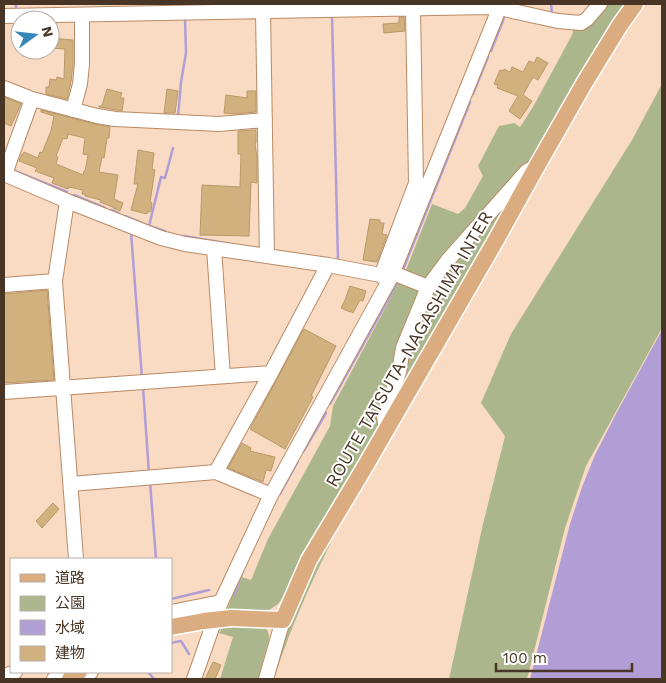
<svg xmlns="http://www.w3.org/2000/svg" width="666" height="683" font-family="'Work Sans','Noto Sans JP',sans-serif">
<rect width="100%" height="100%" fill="#f9dac3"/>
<path fill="#abb68c" d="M603,4H630L533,163L427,282L406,273V270L432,204L458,214L465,208L483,176L478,166L499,126L514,123L520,127L533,107L572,35L574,28Z
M662,84V328L586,466L565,528L527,679H449L483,524L505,436L481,403L511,334L632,140Z
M525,174L389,409L431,288Z
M398,282L421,288L378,430L341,495L316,531L300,558L286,594L278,604L269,610L227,611L232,596L235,595L242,577L251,580L268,539L330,426L333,406L388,303Z
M354,496C324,556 294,615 274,679H271L281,647L317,559Z
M223,626H262C268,629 269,633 269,639L258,679H220L233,637L219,633Z"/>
<path fill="#b09ed5" d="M662,330V679H530L570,524L582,487L595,455L616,414Z"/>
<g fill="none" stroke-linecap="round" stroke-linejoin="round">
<path stroke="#b09ed5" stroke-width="2.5" d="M551,4L552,13
M16,10V4
M332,15L338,261
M491,51L504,18
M473,94L488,57
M178,117L181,82L186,53L185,18
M15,171L67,192
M74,195L105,208
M111,210L118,213
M125,216L149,226L165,231
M149,226L161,177L165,178L173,148
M131,232L142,378
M184,236L231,244
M402,270L404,267L470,102
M143,387L149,474
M330,404L387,302L397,282
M303,452L326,413
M150,482L156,559
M280,494L298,461
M234,595L242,573
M171,599L209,590
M171,643L181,641L189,654
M148,672L154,679"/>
</g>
<path fill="#d1b27f" stroke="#b89966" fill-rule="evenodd" d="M399,17H404L405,31L384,33L383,24L399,23Z
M50,38L73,40V64L71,82L67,99L46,94V87H49L50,79L56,80L57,77L64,79L65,49L50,48Z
M537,57L548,63L538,80L533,77L523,95L532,101L520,119L509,111L518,96L497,88L498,85L494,84L500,70L503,71L504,69L510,72L512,67L523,72L529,61L534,63Z
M107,89L122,93L120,98H124L122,111L99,107V106H102Z
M167,89L178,91L175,113H164Z
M247,91H256V112L234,114L224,113L226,95L247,98Z
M4,97L21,104L11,126L4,123Z
M41,110L95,124L110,127L109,138H107L104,158L102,157L99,172L118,175L114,199L123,203L120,211L113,208V207L100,202L101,200L85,196V194H82L83,190L69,187L68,189L52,183L54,178L35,171L37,168L19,161L22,154L23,155L24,152L38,158L40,152L42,153L51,131L54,116L41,112ZM68,134L85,138L83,154L88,155L85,171H84L83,175L56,164L58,157L56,156L63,138L67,139Z
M256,130V143H255L257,159V183L251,182L249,236L200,235L202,185L240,187L241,154H238V131Z
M138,150L154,153L152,169L155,170L150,202L152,203L151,211L149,212H147V214L131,210L138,184H134Z
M370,219L380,220V223H384L382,234L387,235L377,262L363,260Z
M350,286L366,291L363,301L360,300L353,313L350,311V312L341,308L345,300Z
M47,290L54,380L4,383V294Z
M304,329L336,346L311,396L313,397L285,449L250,429Z
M242,443L251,448L250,451L275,457L271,471L266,470L263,482L228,468Z
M53,503L59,509L42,528L36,521Z
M213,662L221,665L215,679H205Z"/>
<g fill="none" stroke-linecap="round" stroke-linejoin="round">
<defs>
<path id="minor" d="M263,11L267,256
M4,16L489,7L499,8L558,21L581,23L587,19L600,4
M4,88L32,99L97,116L115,119L219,124L265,120
M73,110L80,84L82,64V15
M4,174L67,201L161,238L185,244L328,265L391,277
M5,174L32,99
M67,201L55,281L76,559
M214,249L223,376
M393,273L428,287
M381,276L416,183L413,8
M4,285L55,281
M4,392L271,373
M386,430L384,417L399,372L403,348L428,287L448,260L527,171L536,166
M216,472L271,373L328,265
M71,484L216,472L271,495
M171,612L221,602
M4,676L15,672
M54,679L63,672
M82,679L91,672
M194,679L221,602L271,495L391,277L501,4
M266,679L283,620"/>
<path id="major" d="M231,618L283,620L309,560L363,470L496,240L537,166L585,82L620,25L635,4
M70,679L79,672"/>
</defs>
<use href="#minor" stroke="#b98a64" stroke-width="16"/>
<use href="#major" stroke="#fff" stroke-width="19"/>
<use href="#minor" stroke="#fff" stroke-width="14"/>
<use href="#major" stroke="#daac7f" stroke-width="16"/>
<defs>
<path id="major-bridge" d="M171,627L204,621L231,618"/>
</defs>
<use href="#major-bridge" stroke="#fff" stroke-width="19" stroke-linecap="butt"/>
<use href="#major-bridge" stroke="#daac7f" stroke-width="16"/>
</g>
<g text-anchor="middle" stroke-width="4" stroke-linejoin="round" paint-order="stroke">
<g font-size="18" fill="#483525" stroke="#fff">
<text transform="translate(409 349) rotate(-60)" y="6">ROUTE TATSUTA-NAGASHIMA INTER</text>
</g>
</g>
<rect width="666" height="683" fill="none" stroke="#483525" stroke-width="10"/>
<rect x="10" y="558" width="162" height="115" fill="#ffffff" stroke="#b6aea8"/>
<rect x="20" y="574" width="25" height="8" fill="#daac7f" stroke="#b6aea8"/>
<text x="55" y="583" font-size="15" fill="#483525">道路</text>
<rect x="20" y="596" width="25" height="15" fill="#abb68c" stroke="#b6aea8"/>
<text x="55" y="608" font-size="15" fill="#483525">公園</text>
<rect x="20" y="620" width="25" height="15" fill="#b09ed5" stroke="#b6aea8"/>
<text x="55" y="633" font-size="15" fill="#483525">水域</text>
<rect x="20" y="646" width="25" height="15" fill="#d1b27f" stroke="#b6aea8"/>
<text x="55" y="658" font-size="15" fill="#483525">建物</text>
<g transform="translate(35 35) rotate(75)"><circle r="24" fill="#ffffff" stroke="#b6aea8"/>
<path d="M0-4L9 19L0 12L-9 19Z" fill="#3686b7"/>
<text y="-8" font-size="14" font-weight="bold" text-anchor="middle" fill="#483525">N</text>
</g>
<path d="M496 663v8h136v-8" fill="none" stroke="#483525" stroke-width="2.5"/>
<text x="503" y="663" font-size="15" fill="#483525" stroke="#ffffff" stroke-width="4" paint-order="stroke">100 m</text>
</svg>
